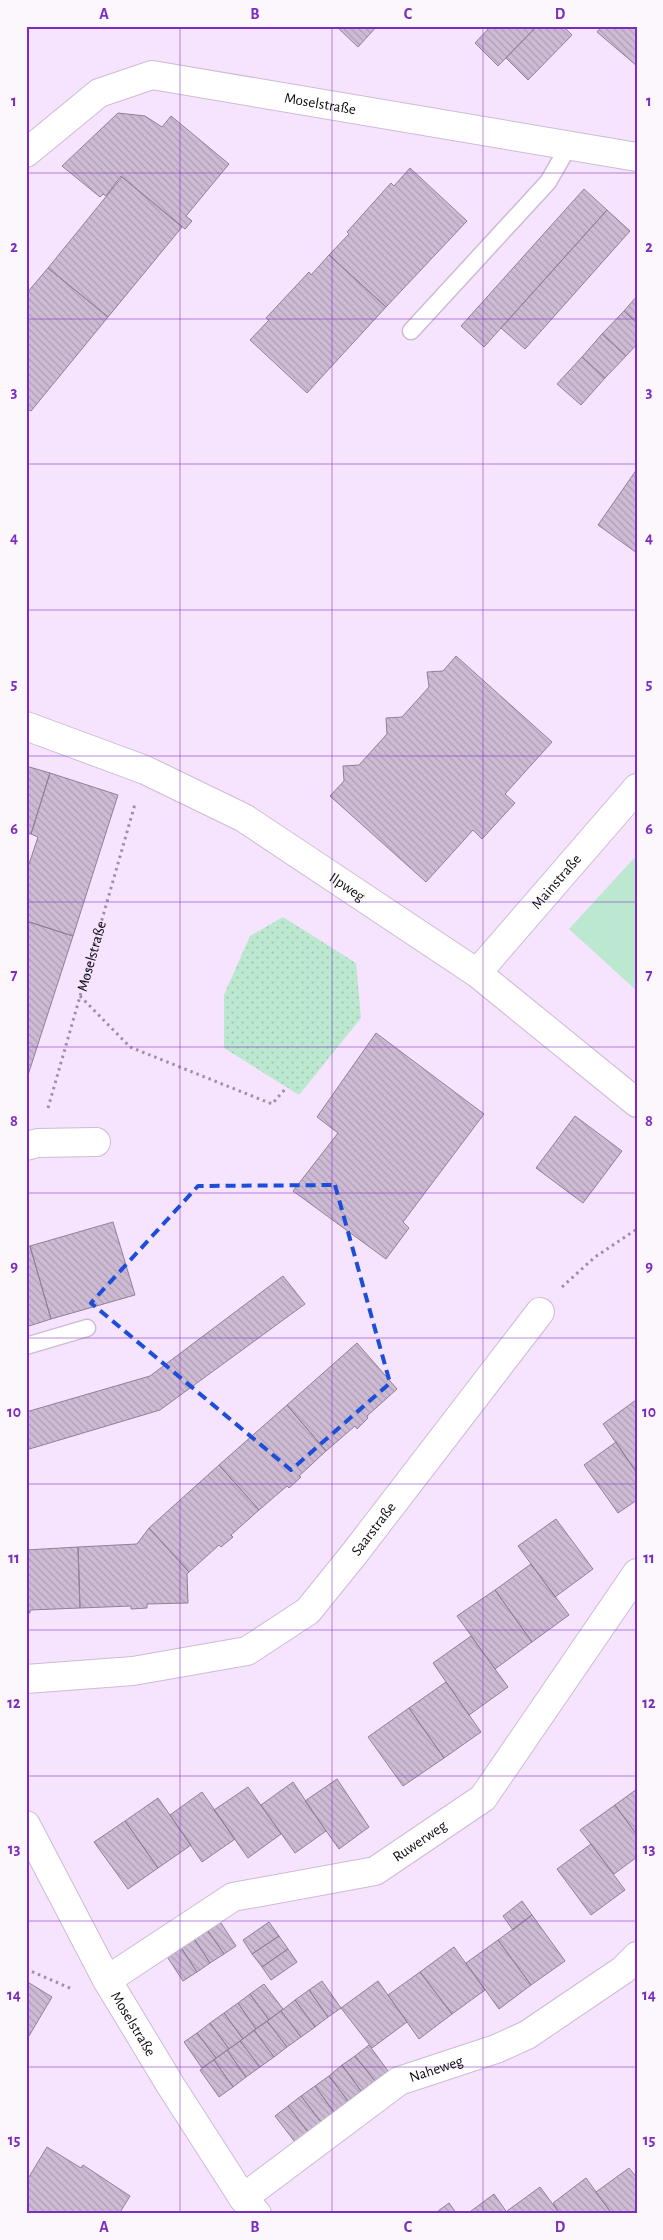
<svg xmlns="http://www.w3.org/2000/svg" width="663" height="2240" font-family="'Alegreya Sans',sans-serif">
<defs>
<pattern id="grass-dots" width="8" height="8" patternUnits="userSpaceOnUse" patternTransform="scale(1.25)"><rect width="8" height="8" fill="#bbe8cf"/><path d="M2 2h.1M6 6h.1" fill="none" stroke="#a0c6b1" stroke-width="1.8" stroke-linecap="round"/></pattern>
<pattern id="building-back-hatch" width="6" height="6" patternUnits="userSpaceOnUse" patternTransform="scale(1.25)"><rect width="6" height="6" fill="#cdbbd4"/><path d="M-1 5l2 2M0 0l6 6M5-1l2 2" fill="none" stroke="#af9fb5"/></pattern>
</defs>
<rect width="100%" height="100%" fill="#f6e4fe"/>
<path fill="url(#grass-dots)" d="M283,917L356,963L361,1018L299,1095L224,1048V995L250,936Z"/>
<path fill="#bbe8cf" d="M637,855V991L569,929Z"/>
<path fill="url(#building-back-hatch)" stroke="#918098" d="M336,26H377L358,47Z
M491,26H537L498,66L475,43Z
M537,26H563L572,35L528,80L506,58Z
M602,26H637V66L597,32Z
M118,113L145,116L162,127L171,116L229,164L186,216L192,221L185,229L121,176L106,196L103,194L100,197L62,166Z
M410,168L467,221L386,307L329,255L349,234L347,232L391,183L394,186Z
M122,177L182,227L108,317L48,268Z
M584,189L607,210L484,347L461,326Z
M607,210L630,231L525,349L501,328Z
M329,255L386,307L307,393L250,340L269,320L266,318L309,272L311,275Z
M48,268L108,317L31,411L26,408V294Z
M637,296V323L624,311Z
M624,311L637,323V344L626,356L602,334Z
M602,334L626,356L605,378L582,357Z
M582,357L605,378L581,405L557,384Z
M637,469V553L598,525Z
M456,656L552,742L505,794L515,803L482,839L473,830L426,882L330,796L344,781L343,766L359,765L387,734L386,718L402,717L429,687L427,672L443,671Z
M26,766L50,773L31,834L26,833Z
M50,773L118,795L73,936L26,921V873L38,837L31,834Z
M26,921L73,936L28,1075L26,1074Z
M376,1033L484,1114L403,1222L409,1228L386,1259L293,1191L338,1133L317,1117Z
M575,1116L622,1151L583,1203L536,1168Z
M113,1222L135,1295L51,1319L30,1246Z
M30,1246L51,1319L26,1327V1247Z
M283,1276L305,1304L160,1410L26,1450V1412L150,1376Z
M357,1343L397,1389L367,1416L368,1418L357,1429L355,1426L326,1451L287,1405Z
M636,1400L637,1402L636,1472L603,1424Z
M287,1405L326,1451L299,1476L301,1477L289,1488L287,1486L259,1510L219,1465Z
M616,1442L637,1473V1500L618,1513L584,1465Z
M219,1465L259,1510L231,1535L233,1537L221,1547L219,1545L189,1572L149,1528Z
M556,1519L593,1569L555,1597L518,1546Z
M149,1528L189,1572L187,1574L188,1603L147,1604V1608L131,1609V1606L80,1608L78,1547L137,1544Z
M78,1547L80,1608L30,1610V1613H26V1550Z
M531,1564L569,1615L532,1642L495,1590Z
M495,1590L532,1642L495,1669L457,1616Z
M471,1636L508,1687L469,1715L433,1663Z
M446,1682L481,1732L444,1758L409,1708Z
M409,1708L444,1758L403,1786L368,1737Z
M337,1779L369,1827L339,1849L305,1801Z
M293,1782L326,1831L295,1853L261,1805Z
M248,1787L281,1834L248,1858L214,1810Z
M637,1789V1835L615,1805Z
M202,1792L235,1839L202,1862L170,1815Z
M158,1798L191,1845L158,1868L125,1821Z
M615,1805L637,1835V1857L614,1874L580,1830Z
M125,1821L158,1868L128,1889L94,1842Z
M591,1844L625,1890L591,1915L557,1869Z
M522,1901L532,1915L513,1930L503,1916Z
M532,1915L565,1961L531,1985L498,1940Z
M219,1920L236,1946L224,1954L206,1928Z
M269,1922L279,1936L252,1954L243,1940Z
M206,1928L224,1954L210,1963L193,1937Z
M279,1936L288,1949L262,1967L252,1954Z
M193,1937L210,1963L197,1972L180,1946Z
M498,1940L531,1985L499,2009L466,1963Z
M180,1946L197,1972L183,1981L166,1955Z
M454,1947L485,1990L452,2014L420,1972Z
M288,1949L297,1962L271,1980L262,1967Z
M420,1972L452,2014L419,2039L388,1995Z
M26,1981L52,1997L26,2041Z
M322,1981L341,2008L328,2017L309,1990Z
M378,1981L407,2022L372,2048L341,2008Z
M264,1984L283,2009L269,2020L250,1994Z
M309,1990L328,2017L315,2027L295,2000Z
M250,1994L269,2020L256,2029L238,2003Z
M295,2000L315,2027L301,2037L281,2011Z
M238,2003L256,2029L243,2039L224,2013Z
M281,2011L301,2037L287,2047L267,2021Z
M224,2013L243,2039L229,2049L210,2023Z
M267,2021L287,2047L274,2057L254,2030Z
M210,2023L229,2049L216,2058L197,2033Z
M254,2030L274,2057L260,2067L240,2041Z
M197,2033L216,2058L202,2068L184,2042Z
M240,2041L260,2067L246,2077L227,2050Z
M369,2045L388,2071L375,2081L355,2056Z
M227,2050L246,2077L233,2087L214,2060Z
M355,2056L375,2081L361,2091L342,2065Z
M214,2060L233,2087L219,2097L200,2070Z
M342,2065L361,2091L348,2101L329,2076Z
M329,2076L348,2101L334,2112L315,2086Z
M315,2086L334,2112L321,2122L301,2096Z
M301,2096L321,2122L308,2132L288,2106Z
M288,2106L308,2132L295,2142L275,2116Z
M47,2147L81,2168L83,2165L130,2196L119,2214H30L26,2212V2182Z
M629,2168L637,2178V2214H612L596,2192Z
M586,2178L612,2214H560L553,2203Z
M540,2187L560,2214H508L507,2211Z
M494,2194L508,2214H467Z
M449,2203L457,2214H434Z"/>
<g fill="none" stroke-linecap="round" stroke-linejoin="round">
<defs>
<path id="service" d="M411,331L548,182L570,144
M26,1346L87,1328"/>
<g id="minor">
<path id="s2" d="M26,153L99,93L152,75L637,157"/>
<path id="s3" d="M26,726L145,770L244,818L477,973L637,1103"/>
<path id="s4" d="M477,973L637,788"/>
<path d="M26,1146L38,1143L96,1142"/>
<path id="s5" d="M26,1679L133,1671L247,1651L308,1611L354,1554L540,1312"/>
<path id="s6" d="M26,1825L107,1980L171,2086L243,2198L257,2214"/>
<path id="s7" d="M107,1980L233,1897L375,1871L483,1798L637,1573"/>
<path id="s8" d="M243,2198L399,2081L496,2049L527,2035L623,1970L637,1956"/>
</g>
</defs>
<use href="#service" stroke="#cdbbd4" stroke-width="19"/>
<use href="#minor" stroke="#cdbbd4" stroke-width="30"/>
<g stroke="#9d90a3" stroke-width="3" stroke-dasharray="2.5 4" stroke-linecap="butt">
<path d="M80,996L130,1047L272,1104L287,1087"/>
<path id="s1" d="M48,1108L135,804"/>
<path d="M562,1287L595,1257L637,1229"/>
<path d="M26,1969L72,1989"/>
</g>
<use href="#service" stroke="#fff" stroke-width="16"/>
<use href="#minor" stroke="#fff" stroke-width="28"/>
</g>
<path fill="none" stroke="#1d4ed8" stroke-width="4" stroke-dasharray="10 6" stroke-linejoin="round" d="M335,1185L390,1383L291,1470L91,1303L198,1186Z"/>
<path fill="none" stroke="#7b2cbf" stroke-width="1" stroke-opacity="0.55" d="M180,26V2214M332,26V2214M483,26V2214M26,173H637M26,319H637M26,464H637M26,610H637M26,756H637M26,902H637M26,1047H637M26,1193H637M26,1338H637M26,1484H637M26,1630H637M26,1776H637M26,1921H637M26,2067H637"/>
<g text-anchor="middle" stroke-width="4.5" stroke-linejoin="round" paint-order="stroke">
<g font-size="15" fill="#0f0911" stroke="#fbf7fd">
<text dy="5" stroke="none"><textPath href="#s2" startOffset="321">Moselstraße</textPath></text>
<text dy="5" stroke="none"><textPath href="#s4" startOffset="121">Mainstraße</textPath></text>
<text dy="5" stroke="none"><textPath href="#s3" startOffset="361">Ilpweg</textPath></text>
<text dy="5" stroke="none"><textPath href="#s1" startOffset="158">Moselstraße</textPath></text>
<text dy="5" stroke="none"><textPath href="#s5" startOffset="401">Saarstraße</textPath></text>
<text dy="5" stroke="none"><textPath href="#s7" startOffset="349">Ruwerweg</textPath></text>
<text dy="5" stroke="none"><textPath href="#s6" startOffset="226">Moselstraße</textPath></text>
<text dy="5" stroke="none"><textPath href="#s8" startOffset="234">Naheweg</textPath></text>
</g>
</g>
<rect width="663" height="2240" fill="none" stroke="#fbf7fd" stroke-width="55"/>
<rect x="28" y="28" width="608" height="2184" fill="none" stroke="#7b2cbf" stroke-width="2"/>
<g font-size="16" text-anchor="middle" font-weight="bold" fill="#7b2cbf">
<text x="104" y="19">A</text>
<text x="255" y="19">B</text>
<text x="408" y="19">C</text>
<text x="560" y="19">D</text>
<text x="14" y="106">1</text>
<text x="649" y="106">1</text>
<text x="14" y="252">2</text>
<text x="649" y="252">2</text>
<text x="14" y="397">3</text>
<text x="649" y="397">3</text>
<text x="14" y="543">4</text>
<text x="649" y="543">4</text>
<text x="14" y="689">5</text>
<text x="649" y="689">5</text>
<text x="14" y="834">6</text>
<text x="649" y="834">6</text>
<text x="14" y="980">7</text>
<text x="649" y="980">7</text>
<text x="14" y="1126">8</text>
<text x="649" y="1126">8</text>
<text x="14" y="1271">9</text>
<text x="649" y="1271">9</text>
<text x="14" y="1417">10</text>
<text x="649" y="1417">10</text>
<text x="14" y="1563">11</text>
<text x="649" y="1563">11</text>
<text x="14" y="1708">12</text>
<text x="649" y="1708">12</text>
<text x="14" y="1854">13</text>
<text x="649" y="1854">13</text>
<text x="14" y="2000">14</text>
<text x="649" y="2000">14</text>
<text x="14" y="2145">15</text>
<text x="649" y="2145">15</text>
<text x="104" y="2232">A</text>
<text x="255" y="2232">B</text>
<text x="408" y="2232">C</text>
<text x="560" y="2232">D</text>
</g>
</svg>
